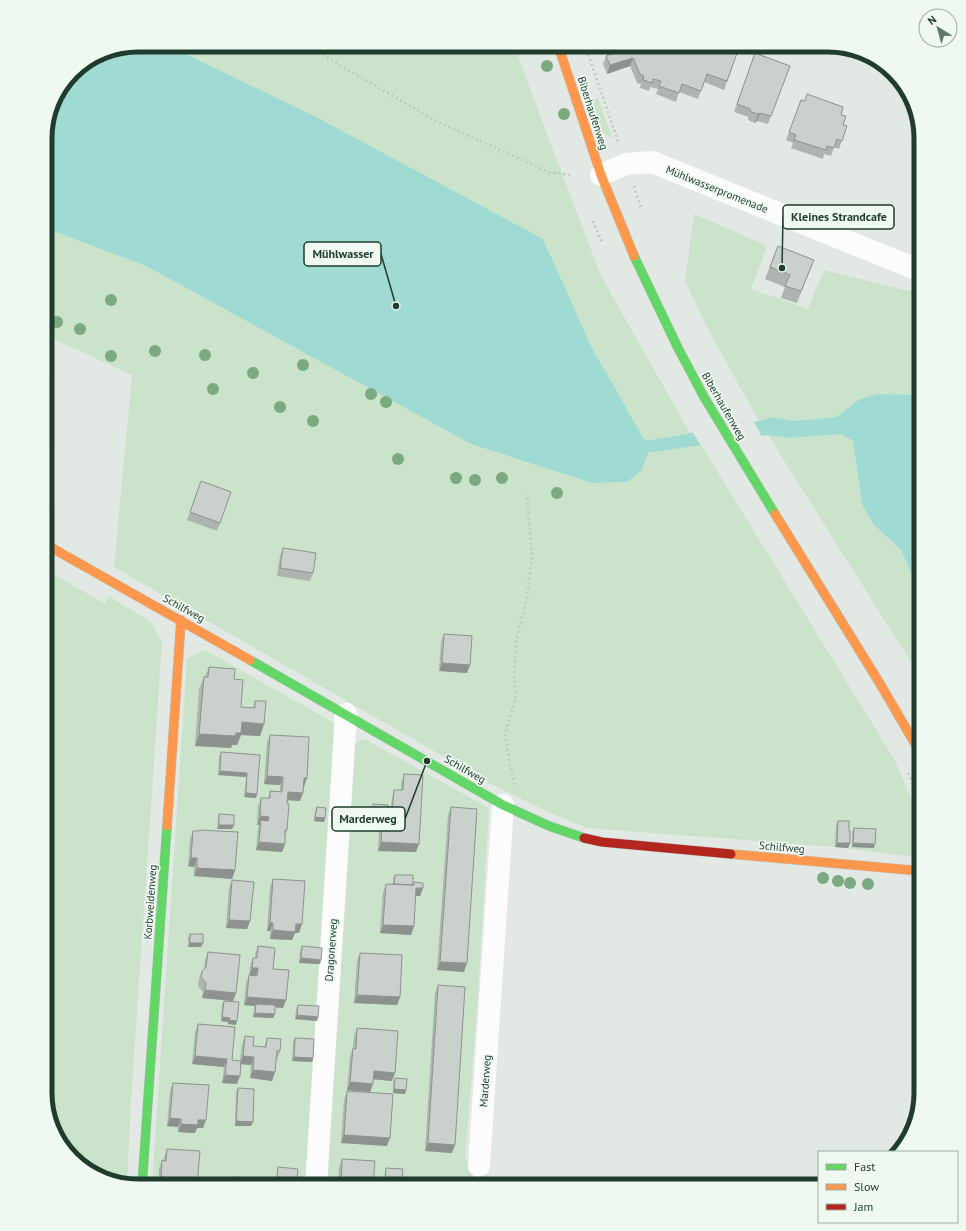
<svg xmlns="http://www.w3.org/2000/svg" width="966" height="1231" font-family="'PT Sans',sans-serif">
<rect width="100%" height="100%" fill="#e2e8e3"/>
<path fill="#cae3ca" d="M167,45H514L548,137L601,276L690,433L645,441L591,346Z
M598,98L612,138L601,132L591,101Z
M694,214L767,246L751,289L808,309L824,270L921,294V395L877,394L860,399L836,417L794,421L772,417L759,421L706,326L685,280Z
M45,228L146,266L471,444L592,483L627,482L642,470L648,453L701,445L894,759L921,821V855L917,857L835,847L588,828L553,814L495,786L114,567L132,375L45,335Z
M841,434L853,441L862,504L874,525L901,550L921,595V678L768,435L790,438Z
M45,569L105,604L109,596L152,623L162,643L131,1101L127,1183L92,1174L61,1144L45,1093Z
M205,650L336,724L306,1186H152L187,659Z
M361,740H366L489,808L478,997L465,1160L488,1163L486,1186H325L354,745Z"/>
<path fill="#9fdbd2" d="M138,45H167L318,118L543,239L591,346L645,441L759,421L772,417L794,421L836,417L860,399L877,394L921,395V595L901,550L874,525L862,504L853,441L841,434L790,438L768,435L648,453L642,470L627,482L592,483L471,444L146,266L45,228V132L55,97L77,68L103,52Z"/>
<path fill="#e2e8e3" d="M753,420L763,438L702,447L692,431Z"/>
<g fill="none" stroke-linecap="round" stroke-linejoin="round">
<defs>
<path id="fast" d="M634,256L678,348L704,397L775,514
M250,660L503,805L549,826L584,838
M142,1186L167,826"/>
<path id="slow" d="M558,45L601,175L634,256
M775,514L879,682L921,754
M45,544L250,660
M167,826L181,620
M731,854L921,871"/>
<path id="jam" d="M584,838L602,842L731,854"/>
</defs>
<use href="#fast" stroke="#bbc5be" stroke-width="10"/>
<use href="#slow" stroke="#bbc5be" stroke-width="10"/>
<use href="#jam" stroke="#bbc5be" stroke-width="10"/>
<path stroke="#bfc8c3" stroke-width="2.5" stroke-dasharray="2 3" stroke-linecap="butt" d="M305,45L436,121L549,172L570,175
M532,45L535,52
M585,45L619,144
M634,186L641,208
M593,221L603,244
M908,773L921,796
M515,785L510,765L505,734L516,697L514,675L516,641L527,597L532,559L527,494"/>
<path stroke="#fbfcfb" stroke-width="22" d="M601,175L626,164L652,162L921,271
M479,1166L503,805
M316,1186L346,714"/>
<use href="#fast" stroke="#63d668" stroke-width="9"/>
<use href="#slow" stroke="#ff974d" stroke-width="9"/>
<use href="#jam" stroke="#b3261e" stroke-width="9"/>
</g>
<g fill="#7ba980">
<circle cx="547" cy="66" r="6"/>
<circle cx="564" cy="114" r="6"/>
<circle cx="111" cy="300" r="6"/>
<circle cx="57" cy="322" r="6"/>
<circle cx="80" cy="329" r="6"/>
<circle cx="155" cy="351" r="6"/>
<circle cx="205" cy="355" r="6"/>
<circle cx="111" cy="356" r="6"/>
<circle cx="303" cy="365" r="6"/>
<circle cx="253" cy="373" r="6"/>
<circle cx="213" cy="389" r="6"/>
<circle cx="371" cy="394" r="6"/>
<circle cx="386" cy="402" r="6"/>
<circle cx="280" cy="407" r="6"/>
<circle cx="313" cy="421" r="6"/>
<circle cx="398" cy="459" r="6"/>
<circle cx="456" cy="478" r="6"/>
<circle cx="502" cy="478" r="6"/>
<circle cx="475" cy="480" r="6"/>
<circle cx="557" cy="493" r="6"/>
<circle cx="823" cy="878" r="6"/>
<circle cx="838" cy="881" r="6"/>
<circle cx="850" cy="883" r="6"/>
<circle cx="868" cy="884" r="6"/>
</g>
<path fill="#aeb4af" d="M740,45L724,90L704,82L698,99L679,92L676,102L656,94L658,89L650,87L649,91L640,88L641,84L637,83L630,66L607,74L603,64L606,56L642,52L693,54L716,51Z
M755,53L790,66L768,124L757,121L755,123L748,120V117L734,112Z
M801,100L841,115L843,125L847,126L839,149L834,147L831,156L824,154L823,159L791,148L793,143L786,140Z
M778,246L814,260L797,303L781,298L785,287L765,279Z
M201,481L231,492L217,531L187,520Z
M283,548L313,573L310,581L277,576L280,556Z
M444,634L470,665L467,673L439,671L441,642Z
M209,667L234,679L241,707L253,708L255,701L264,724L260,736L241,735L237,745H232L231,748L195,746L199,689L204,677H205Z
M270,735L307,778L303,787V793L300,801L287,800V830L285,837V844L282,852L256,850L258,829L259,825H257L258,806L261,798H268L270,791H280V785L264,784L267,743Z
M221,752L260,755L257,794L256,798L244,797L246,777L218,775L219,757Z
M404,774L416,852L378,851L379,831L382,823H389L392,798L394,790H401V783Z
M373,804L388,816L386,820L371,819L372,808Z
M317,807L325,818L324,822L314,821L315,811Z
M451,807L464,972L437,970L448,815Z
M219,814L234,825L232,829H217L218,818Z
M838,821L849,831L850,843L848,848L835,847L836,825Z
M854,828L874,848L852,847V832Z
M193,831L235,870L232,879L194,876V867L188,866L190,839Z
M395,875L413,885L414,882L423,888L420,896H415L414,926L411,935L380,933L383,892L386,884H393V879Z
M273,879L299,933H295L292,940L270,939V931H267L270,887Z
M232,880L250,921L247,929L226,928L229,888Z
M190,934L203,943L201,947H188V938Z
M258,946L273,969L286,1000L283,1008L275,1007V1014L273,1018L253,1017L254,1008L255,1006L244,1005L246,983L249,975L250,966L253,958H255V954Z
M302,946L320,964L299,963L300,951Z
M208,952L236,993L233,1001L202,998L203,992L198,986L199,979L202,971L204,969L205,960Z
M360,953L400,997L397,1005L354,1003L357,961Z
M438,985L452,1153L425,1151L435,993Z
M224,1001L236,1025L228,1024V1022L221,1021L222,1005Z
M298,1005L318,1017L317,1021L295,1019L296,1009Z
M198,1024L232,1060L240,1061L242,1044L245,1036L253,1046L264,1047L267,1038L280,1051L277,1059H276L272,1081L250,1078L251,1065L241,1064L237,1084L222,1083L224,1067L192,1064L195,1032Z
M357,1028L392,1081L373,1079V1084L370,1092L347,1090L350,1056L353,1048L354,1036Z
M295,1038L313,1058L312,1062L292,1061L293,1042Z
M395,1078L406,1090L405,1094L393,1093V1082Z
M173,1083L206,1120L203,1128H197L195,1133L178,1132V1127L167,1126L170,1091Z
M238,1088L253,1122L251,1126H235L236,1092Z
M347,1091L387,1146L341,1143L344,1100Z
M167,1149L197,1186H162V1185H158L159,1169L162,1160H164V1157Z
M342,1159L373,1186H338L339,1168Z
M278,1167L297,1179L295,1183L276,1181L277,1172Z
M386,1168L402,1180L400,1184L384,1183L385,1172Z
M233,1177L264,1186H230Z"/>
<path fill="#8d928f" d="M633,58L630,66L607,74L610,65Z
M760,113L757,121L755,123L758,114Z
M442,663L470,665L467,673L439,671Z
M242,722L264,724L260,736L241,735L237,745H232L231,748L195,746L199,734L236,733Z
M220,771L247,773L246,777L218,775Z
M267,776L283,777L280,785L264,784Z
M304,778H307L304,787L301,786Z
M288,792L303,793L300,801L285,800Z
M246,793L257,794L256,798L244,797Z
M373,815L388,816L386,820L371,819Z
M260,816L269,817L266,825L261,820L259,825H257Z
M315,817L325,818L324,822L314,821Z
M219,825H234L232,829H217Z
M259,842L285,844L282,852L256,850Z
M381,842L419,844L416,852L378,851Z
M837,843H850L848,848L835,847Z
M853,843L875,844L874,848L852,847Z
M191,858H197L194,867L188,866Z
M197,868L235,870L232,879L194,876Z
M416,888H423L420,896H413Z
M229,920L250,921L247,929L226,928Z
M270,922L273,923L270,931H267Z
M296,924H302L299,933H295L292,940L270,939L273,930Z
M383,925L414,926L411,935L380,933Z
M190,943H203L201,947H188Z
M301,958L321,960L320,964L299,963Z
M440,962L467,963L464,972L437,970Z
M252,968H258L255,977L249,976Z
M205,990L236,993L233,1001L202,998Z
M357,995L400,997L397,1005L354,1003Z
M247,997L286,1000L283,1008L255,1006L256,1004L255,1006L244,1005Z
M255,1013L275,1014L273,1018L253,1017Z
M297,1015L318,1017L317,1021L295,1019Z
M222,1017L230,1018L228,1022L221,1021Z
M229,1020L237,1021L236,1025L228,1024Z
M195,1056L227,1059L224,1067L192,1064Z
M243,1056L254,1057L251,1065L240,1064Z
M294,1057L313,1058L312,1062L292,1061Z
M253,1070L275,1072L272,1081L250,1078Z
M374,1071L395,1073L392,1081L371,1079Z
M225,1075L240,1076L237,1084L222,1083Z
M350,1082L373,1084L370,1092L347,1090Z
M394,1089L406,1090L405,1094L393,1093Z
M170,1118L181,1119L178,1127L167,1126Z
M198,1120H206L203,1128H197L195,1133L178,1132L181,1124Z
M236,1121L253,1122L251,1126H235Z
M344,1135L390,1138L387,1146L341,1143Z
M428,1143L455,1145L452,1153L425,1151Z
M161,1177H165L162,1185H158Z
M277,1177L297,1179L295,1183L276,1181Z
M385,1179L402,1180L400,1184L384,1183Z"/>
<path fill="#cad1cc" stroke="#8d928f" d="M638,45H640L642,52L654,47L671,53L673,47L693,54L696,45H699L716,51L718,45H740L727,81L707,74L701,91L682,84L679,93L659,86L661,81L653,79L652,83L643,80L644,76L640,74L633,58L610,65L606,56Z
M755,53L790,66L771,116L760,113L758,114L751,112L750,109L737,104Z
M807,94L843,107L841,115L846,116L843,125L847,126L842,141L837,139L834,148L827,146L826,150L794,140L796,135L789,132L801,100L805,101Z
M778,246L814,260L801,291L785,286L790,275L770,267Z
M201,481L231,492L220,523L190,512Z
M283,548L316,553L313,573L280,568Z
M444,634L472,636L470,665L442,663Z
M209,667L235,669L234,679L243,680L241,707L255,708V701H266L264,724L242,722L241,733H236L235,736L199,734L204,677H208Z
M270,735L309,737L307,778H304L303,793L288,792L287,804H289L287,830H285V844L259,842L261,820L268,821L269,817L260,816L261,798H270V791L282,792L283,777L267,776Z
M221,752L260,755L257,794L246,793L247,773L220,771Z
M404,774L423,775L419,844L381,842L382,823L391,824L394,790H403Z
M373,804L388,805V816L373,815Z
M317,807L326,808L325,818L315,817Z
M451,807L477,809L467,963L440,962Z
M219,814L234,815V825H219Z
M838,821H849V831H850V843H837Z
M854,828L876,829L875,844L853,843Z
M199,830L238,832L235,870L197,868V858H191L193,831H199Z
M395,875H413V885L394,884Z
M273,879L305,881L302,924H296L295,932L273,930V923L270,922Z
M232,880L254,882L250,921L229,920Z
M414,882L423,883V888H416L414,926L383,925L386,884L414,885Z
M190,934H203V943H190Z
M258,946L275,948L273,969L289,970L286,1000L247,997L249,975L257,976L258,968H252L253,958H257Z
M302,946L322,948L321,960L301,958Z
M208,952L240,955L236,993L205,990L206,983L201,977L202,971L206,967Z
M360,953L402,955L400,997L357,995Z
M438,985L465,987L455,1145L428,1143Z
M224,1001L239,1002L237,1021L229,1020L230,1018L222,1017Z
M256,1004L275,1005V1014L255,1013Z
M298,1005L319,1006L318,1017L297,1015Z
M198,1024L235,1027L232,1060L241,1061L240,1076L225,1075L227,1059L195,1056Z
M357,1028L398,1031L395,1073L374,1071L373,1084L350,1082L353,1048L356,1049Z
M245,1036L254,1037L253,1046L266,1047L267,1038L281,1039L280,1051H277L275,1072L253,1070L254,1057L243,1056Z
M295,1038L314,1039L313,1058L294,1057Z
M395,1078L407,1079L406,1090L394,1089Z
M173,1083L209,1085L206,1120H198V1125L181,1124V1119L170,1118Z
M238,1088L254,1089L253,1122L236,1121Z
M347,1091L393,1094L390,1138L344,1135Z
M167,1149L200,1151L197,1186H164L165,1177H161L162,1160L166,1161Z
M342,1159L375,1161L373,1186H341Z
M278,1167L298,1169L297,1179L277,1177Z
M386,1168L403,1169L402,1180L385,1179Z
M233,1177L264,1179V1186H233Z"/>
<g text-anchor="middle" stroke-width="3.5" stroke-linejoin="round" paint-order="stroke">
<g font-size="11" fill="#1f3c2c" stroke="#eff8f1">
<text transform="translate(593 113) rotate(72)" y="4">Biberhaufenweg</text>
<text transform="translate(717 189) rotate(22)" y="4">Mühlwasserpromenade</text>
<text transform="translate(724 406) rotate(60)" y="4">Biberhaufenweg</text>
<text transform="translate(184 608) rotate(29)" y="4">Schilfweg</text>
<text transform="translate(465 769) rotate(30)" y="4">Schilfweg</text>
<text transform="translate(782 847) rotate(5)" y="4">Schilfweg</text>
<text transform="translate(150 902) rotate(-86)" y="4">Korbweidenweg</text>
<text transform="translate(331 950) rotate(-86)" y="4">Dragonerweg</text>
<text transform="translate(485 1081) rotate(-86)" y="4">Marderweg</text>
</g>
</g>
<path d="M0 0H966V1231H0ZM138 52H828A86 86 0 0 1 914 138V1093A86 86 0 0 1 828 1179H138A86 86 0 0 1 52 1093V138A86 86 0 0 1 138 52Z" fill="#eff8f1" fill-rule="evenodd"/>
<path fill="none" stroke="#1f3c2c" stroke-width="5" d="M138 52H828A86 86 0 0 1 914 138V1093A86 86 0 0 1 828 1179H138A86 86 0 0 1 52 1093V138A86 86 0 0 1 138 52Z"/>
<path fill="none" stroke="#1f3c2c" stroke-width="1.5" d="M782 268L783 217M396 306L381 254M427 761L405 819"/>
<g fill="#1f3c2c" stroke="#eff8f1" stroke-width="1.5">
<circle cx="782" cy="268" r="4"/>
<circle cx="396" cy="306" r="4"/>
<circle cx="427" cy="761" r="4"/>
</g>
<g fill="#eff8f1" stroke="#1f3c2c" stroke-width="1.5">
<rect x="783" y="205" width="111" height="24" rx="4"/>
<rect x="304" y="242" width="77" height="24" rx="4"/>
<rect x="332" y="807" width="73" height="24" rx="4"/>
</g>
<g font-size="12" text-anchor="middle" font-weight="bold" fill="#1f3c2c">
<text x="839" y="221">Kleines Strandcafe</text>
<text x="343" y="258">Mühlwasser</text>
<text x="368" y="823">Marderweg</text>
</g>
<rect x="818" y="1151" width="140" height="72" fill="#eff8f1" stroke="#9cada2"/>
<rect x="826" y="1164" width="20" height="6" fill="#63d668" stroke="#9cada2"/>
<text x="854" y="1171" font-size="12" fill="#1f3c2c">Fast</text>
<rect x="826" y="1184" width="20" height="6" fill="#ff974d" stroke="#9cada2"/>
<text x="854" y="1191" font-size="12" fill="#1f3c2c">Slow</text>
<rect x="826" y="1204" width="20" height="6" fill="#b3261e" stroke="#9cada2"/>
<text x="854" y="1211" font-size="12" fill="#1f3c2c">Jam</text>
<g transform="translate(938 28) rotate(323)"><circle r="19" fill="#eff8f1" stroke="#9cada2"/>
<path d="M0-3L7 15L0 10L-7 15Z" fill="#63786c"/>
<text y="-6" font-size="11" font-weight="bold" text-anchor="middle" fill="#1f3c2c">N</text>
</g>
</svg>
